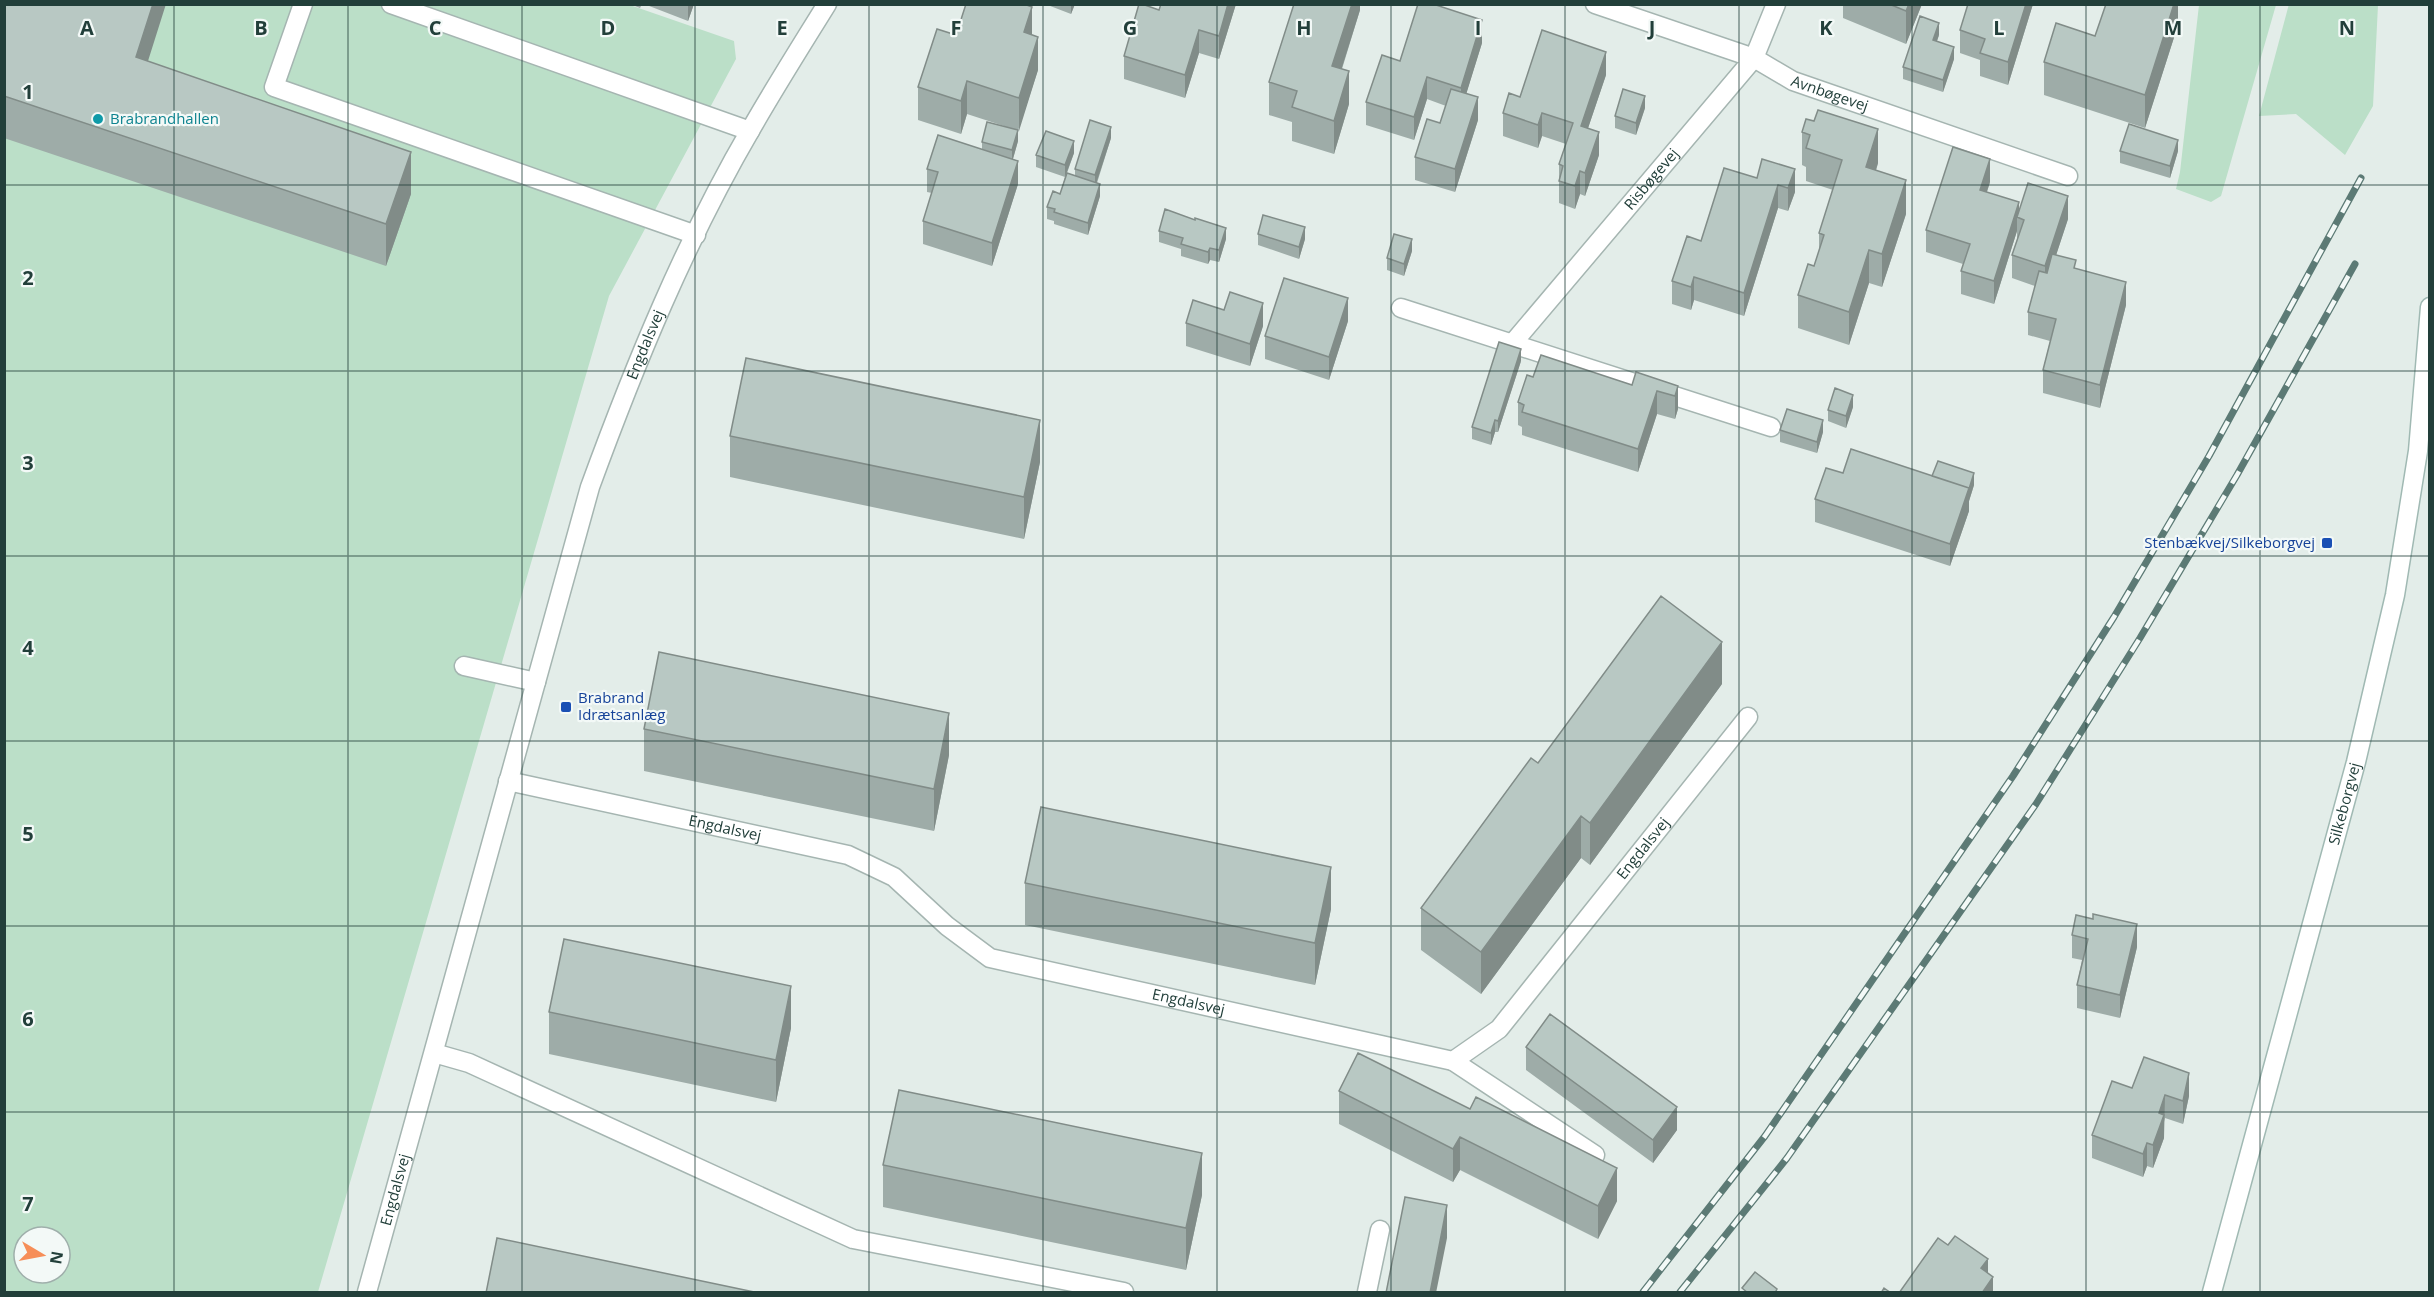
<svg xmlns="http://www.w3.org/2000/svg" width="2434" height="1297" font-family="'Open Sans',sans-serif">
<rect width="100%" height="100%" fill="#e3ede9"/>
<path fill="#bbdfc8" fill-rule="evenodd" d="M627,4L734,41L736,59L609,296L318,1292H5V5ZM24,1237H60V1273H24Z
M2289,4L2378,5L2373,106L2345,155L2296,114L2259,116Z
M2199,5H2276L2221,196L2211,202L2176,189L2180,172Z"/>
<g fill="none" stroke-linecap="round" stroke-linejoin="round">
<defs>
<path id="service" d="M303,4L274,87L696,235
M391,4L750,131
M1401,308L1771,427
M464,666L536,682
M1453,1061L1595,1155
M1367,1292L1380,1230"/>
<g id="minor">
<path id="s1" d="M1595,4L1754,58L1793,81L2068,176"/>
<path id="s2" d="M1512,344L1754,58L1776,4"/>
<path id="s3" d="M508,781L848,855L894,877L947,926L990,958L1453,1061L1499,1029L1748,717"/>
<path d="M434,1053L469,1063L853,1239L1124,1292"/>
<path id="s4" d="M367,1292L590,487C635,364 685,242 751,129C775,87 801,46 827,4"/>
</g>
<g id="secondary">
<path id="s5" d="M2212,1292L2356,762L2395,595L2418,451L2430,307"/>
</g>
</defs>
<use href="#service" stroke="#a5b5b1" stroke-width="21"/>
<use href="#minor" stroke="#a5b5b1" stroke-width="21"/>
<use href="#secondary" stroke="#a0b9b3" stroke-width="21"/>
<use href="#service" stroke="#fff" stroke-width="18"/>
<use href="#minor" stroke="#fff" stroke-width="18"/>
<use href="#secondary" stroke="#fff" stroke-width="18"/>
<defs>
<path id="rail" d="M1643,1292L1765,1136L2013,776L2114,617L2209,456L2361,178
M1680,1292L1787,1158L2036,804L2140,638L2237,475L2355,264"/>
</defs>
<use href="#rail" stroke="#5c7a75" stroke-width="7"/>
<use href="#rail" stroke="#f3f9f7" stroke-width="4.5" stroke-dasharray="14" stroke-linecap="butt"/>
</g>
<path fill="#9eaca8" d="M4,4L148,62L411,194L386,266L4,138Z
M630,4H642L640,8Z
M644,4H694L688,21Z
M1045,4H1075L1071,14Z
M1236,4L1219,59L1199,53L1185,98L1124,79V56L1159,10Z
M1360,4V10L1342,69L1349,104L1334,154L1292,141V122L1269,115V82Z
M1843,4H1922L1906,44L1843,18Z
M2033,4L2008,85L1980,76V60L1960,53V30Z
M2178,4V25L2145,128L2044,95V62L2095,36Z
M956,35H1032L1038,70L1018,131V141L1013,159L1018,184L992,266L923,244V221L932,193L927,192V169L982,149V142L1004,126L967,114L961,134L918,120V87Z
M1939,35L1937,41L1954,59L1943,92L1903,79V67Z
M1482,43L1466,94L1478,120L1455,192L1415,180V157L1440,123L1446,106L1427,99L1414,140L1366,125V102L1400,61Z
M1606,75L1588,128L1599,155L1585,196L1580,194L1575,209L1559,203V164L1566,144L1542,136L1538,148L1503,136V113L1520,97Z
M1645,108L1636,135L1615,128V116Z
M1802,132L1878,163L1876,171L1906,214L1882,287L1869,283L1849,345L1798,328V295L1814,266L1819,252V233L1833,190L1806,181V167L1802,165Z
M1111,138L1097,183L1100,196L1088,235L1054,224V221L1047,219V207L1060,194L1065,177L1036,167V155L1074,153L1067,173L1075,176V169Z
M2120,151H2178L2170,178L2120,163Z
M1762,159L1795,192L1788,211L1778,208L1744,316L1694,300L1691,310L1672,304V281L1701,241L1757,178Z
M1990,182L1987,192L2019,211L2068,219L2056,255L2126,305L2100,408L2043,393V370L2050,341L2028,335V312L2035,286L2012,278V255L2017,240V231L1994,304L1961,294V271L1963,264L1926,252V230Z
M1159,231L1226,239L1219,262L1210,260L1208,264L1181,256V249L1159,242Z
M1258,234L1305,239L1299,259L1258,245Z
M1412,251L1404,276L1387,270V258Z
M1224,310L1263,326L1250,366L1186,346V323Z
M1348,321L1329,380L1265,359V336Z
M1521,361L1498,432H1495L1491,445L1472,439V427Z
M1533,377L1632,385L1678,386V409L1675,419L1657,414L1638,472L1522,435V427L1518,425V402Z
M1853,407L1846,428L1828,421V410Z
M1780,430L1823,432L1817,453L1780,442Z
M730,436L1040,462L1024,539L730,477Z
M1843,473L1932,476L1974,485L1969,501V511L1950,566L1815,522V499Z
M1722,684L1590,865L1581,858L1481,994L1421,950V908L1538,763Z
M644,729L949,755L934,831L644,771Z
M1025,883L1331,909L1315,985L1025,925Z
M2072,935L2137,947L2120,1018L2077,1008V985L2082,960L2072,958Z
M549,1012L791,1028L776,1102L549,1054Z
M1526,1047L1677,1130L1653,1163L1526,1070Z
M1358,1053L1617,1201L1598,1239L1460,1170L1453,1182L1339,1124V1091Z
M2132,1088L2189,1096L2183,1124L2165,1118L2164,1122V1138L2153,1168L2147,1166L2143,1177L2092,1158V1135Z
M883,1165L1202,1195L1186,1270L883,1207Z"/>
<path fill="#818c88" d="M153,4H166L136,99V57Z
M688,4H694L688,21Z
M1071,4H1075L1071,14Z
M1228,4H1236L1219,59V36Z
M1352,4H1360V10L1332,99V66Z
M1909,4H1922L1906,44V11Z
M2026,4H2033L2008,85V62Z
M2174,4H2178V25L2145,128V95Z
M1032,7V40L1024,32Z
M1482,20V43L1461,111V88Z
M1939,23V35L1933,52V40Z
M1199,30V53L1185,98V75Z
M1038,37V70L1019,131V98Z
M1954,47V59L1943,92V80Z
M1606,52V75L1581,149V126Z
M1349,71V104L1334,154V121Z
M1427,77V99L1414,140V117Z
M967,81V114L961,134V101Z
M1645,96V108L1636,135V123Z
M1478,97V120L1455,192V169Z
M1542,113V136L1538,148V125Z
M1111,127V138L1095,187V175Z
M1878,129V163L1866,200V167Z
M1018,130V141L1012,162V150Z
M1599,132V155L1585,196V173Z
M2178,140V151L2170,178V166Z
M1074,141V153L1065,177V165Z
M411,152V194L386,266V224Z
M1990,159V182L1980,212V190Z
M1018,161V184L992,266V243Z
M1795,169V192L1788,211V188Z
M1580,171V194L1575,209V186Z
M1906,180V214L1882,287V254Z
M1100,184V196L1088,235V223Z
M1778,185V208L1744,316V293Z
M2068,196V219L2045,289V266Z
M2019,202V218L2017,217V231L1994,304V281Z
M1305,227V239L1299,259V247Z
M1226,228V239L1219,262V250Z
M1412,239V251L1404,276V264Z
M1210,248V260L1208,264V252Z
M1869,250V283L1849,345V312Z
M1694,277V300L1691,310V287Z
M2126,282V305L2100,408V385Z
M1348,298V321L1329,380V357Z
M1263,303V326L1250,366V344Z
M1521,349V361L1498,432V421Z
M1678,386V409L1675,419V396Z
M1657,391V414L1638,472V449Z
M1853,395V407L1846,428V416Z
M1040,420V462L1024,539V497Z
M1495,420V432L1491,445V433Z
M1823,420V432L1817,453V442Z
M1974,473V485L1969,501V511L1950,566V544Z
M1722,642V684L1590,865V823Z
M949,713V755L934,831V789Z
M1581,816V858L1481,994V952Z
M1331,867V909L1315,985V943Z
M2137,924V947L2120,1018V995Z
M791,986V1028L776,1102V1060Z
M2189,1073V1096L2183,1124V1101Z
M2165,1095L2164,1138L2153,1168V1145L2159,1113Z
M1677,1107V1130L1653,1163V1140Z
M1460,1137V1170L1453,1182V1149Z
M2147,1143V1166L2143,1177V1154Z
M1202,1153V1195L1186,1270V1228Z
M1617,1168V1201L1598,1239V1206Z
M1447,1205V1238L1436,1293H1430Z
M1988,1259V1282L1981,1268Z
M1993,1277V1293H1982Z"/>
<path fill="#b8c8c3" stroke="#818c88" stroke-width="1.5" d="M4,4H153L136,57L411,152L386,224L4,96Z
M966,4H1024L1032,7L1024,32L1038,37L1019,98L967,81L961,101L918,87L937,29L956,35Z
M1139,4H1142L1159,10L1161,4H1228L1219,36L1199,30L1185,75L1124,56Z
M1294,4H1352L1332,66L1349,71L1334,121L1292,107L1297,91L1269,82Z
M1418,4H1433L1482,20L1461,88L1427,77L1414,117L1366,102L1382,55L1400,61Z
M1889,4H1909L1906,11Z
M1968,4H2026L2008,62L1980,53L1985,39L1960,30Z
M2106,4H2174L2145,95L2044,62L2056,23L2095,36Z
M1920,16L1939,23L1933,40L1954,47L1943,80L1903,67Z
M1542,30L1606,52L1581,126L1599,132L1585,173L1580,171L1575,186L1559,181L1563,166L1559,164L1573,123L1542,113L1538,125L1503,113L1509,93L1520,97Z
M1451,89L1478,97L1455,169L1415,157L1427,119L1440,123Z
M1623,89L1645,96L1636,123L1615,116Z
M1818,110L1878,129L1866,167L1906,180L1882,254L1869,250L1849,312L1798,295L1808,264L1814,266L1824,235L1819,233L1842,160L1806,148L1810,135L1802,132L1806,119L1814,121Z
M1090,120L1111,127L1095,175L1075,169Z
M987,122L1018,130L1012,150L982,142Z
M2129,124L2178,140L2170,166L2120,151Z
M1046,131L1074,141L1065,165L1036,155Z
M938,135L1018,161L992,243L923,221L938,172L927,169Z
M1953,147L1990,159L1980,190L2019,202L1994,281L1961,271L1970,244L1926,230Z
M1762,159L1795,169L1788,188L1778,185L1744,293L1694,277L1691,287L1672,281L1687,236L1701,241L1724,168L1757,178Z
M1067,173L1100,184L1088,223L1054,212L1055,209L1047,207L1053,191L1060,194Z
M2028,183L2068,196L2045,266L2012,255L2024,220L2017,217Z
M1165,209L1195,220V218L1226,228L1219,250L1210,248L1208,252L1181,244L1183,238L1159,231Z
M1263,215L1305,227L1299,247L1258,234Z
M1394,234L1412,239L1404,264L1387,258Z
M2052,254L2076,260L2074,268L2126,282L2100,385L2043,370L2056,319L2028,312L2039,271L2047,273Z
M1284,278L1348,298L1329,357L1265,336Z
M1230,292L1263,303L1250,344L1186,323L1193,300L1224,310Z
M1499,342L1521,349L1498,421L1495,420L1491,433L1472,427Z
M1541,355L1632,385L1636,372L1678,386L1675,396L1657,391L1638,449L1522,412L1524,405L1518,402L1527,375L1533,377Z
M746,358L1040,420L1024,497L730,436Z
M1835,388L1853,395L1846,416L1828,410Z
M1787,409L1823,420L1817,442L1780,430Z
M1851,449L1969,488L1950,544L1815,499L1826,468L1843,473Z
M1938,461L1974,473L1969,489V488L1932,476Z
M1661,596L1722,642L1590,823L1581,816L1481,952L1421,908L1531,758L1538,763Z
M659,652L949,713L934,789L644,729Z
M1041,807L1331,867L1315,943L1025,883Z
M2093,914L2137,924L2120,995L2077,985L2088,939L2072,935L2076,915L2093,919Z
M564,939L791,986L776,1060L549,1012Z
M1550,1014L1677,1107L1653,1140L1526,1047Z
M1358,1053L1470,1109L1476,1097L1617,1168L1598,1206L1460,1137L1453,1149L1339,1091Z
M2144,1057L2189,1073L2183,1101L2165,1095L2159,1113L2164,1115L2153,1145L2147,1143L2143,1154L2092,1135L2112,1081L2132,1088Z
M899,1090L1202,1153L1186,1228L883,1165Z
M1405,1197L1447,1205L1430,1293H1386Z
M1955,1236L1988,1259L1981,1268L1993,1277L1982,1293H1899L1938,1238L1948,1245Z
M497,1238L759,1293H486Z
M1755,1272L1777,1289L1775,1293H1748L1742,1288Z
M1884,1288L1891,1293H1881Z"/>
<path fill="none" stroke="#223f3a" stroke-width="1.5" stroke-opacity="0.55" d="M174,4V1292M348,4V1292M522,4V1292M695,4V1292M869,4V1292M1043,4V1292M1217,4V1292M1391,4V1292M1565,4V1292M1739,4V1292M1912,4V1292M2086,4V1292M2260,4V1292M4,185H2430M4,371H2430M4,556H2430M4,741H2430M4,926H2430M4,1112H2430"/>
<circle fill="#0f9aa8" stroke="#f3f9f7" stroke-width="2" cx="98" cy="119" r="6"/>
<g fill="#1a4fb4" stroke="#f3f9f7" stroke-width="2">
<rect x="2321" y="537" width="12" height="12" rx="3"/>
<rect x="560" y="701" width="12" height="12" rx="3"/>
</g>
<g text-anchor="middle" stroke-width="4.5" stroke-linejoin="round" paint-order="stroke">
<g font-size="15" fill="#223f3a" stroke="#f3f9f7">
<text dy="5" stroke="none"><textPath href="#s1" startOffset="252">Avnbøgevej</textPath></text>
<text dy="5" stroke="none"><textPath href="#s2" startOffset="216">Risbøgevej</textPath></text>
<text dy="5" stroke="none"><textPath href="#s4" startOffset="988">Engdalsvej</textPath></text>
<text dy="5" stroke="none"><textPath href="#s5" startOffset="506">Silkeborgvej</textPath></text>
<text dy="5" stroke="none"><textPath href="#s3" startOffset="222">Engdalsvej</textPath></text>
<text dy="5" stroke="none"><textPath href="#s3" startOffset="1286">Engdalsvej</textPath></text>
<text dy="5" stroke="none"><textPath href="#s3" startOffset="728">Engdalsvej</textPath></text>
<text dy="5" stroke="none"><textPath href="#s4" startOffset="106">Engdalsvej</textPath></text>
</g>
<g font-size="15" fill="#0d838f" stroke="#f3f9f7" text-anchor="start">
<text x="110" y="124">Brabrandhallen</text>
</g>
<g font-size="15" fill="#164399" stroke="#f3f9f7" text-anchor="end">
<text x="2315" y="548">Stenbækvej/Silkeborgvej</text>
<text x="578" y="703" text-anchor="start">Brabrand<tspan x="578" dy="17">Idrætsanlæg</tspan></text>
</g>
</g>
<g font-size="20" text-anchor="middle" font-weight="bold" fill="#223f3a" stroke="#f3f9f7" stroke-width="4.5" stroke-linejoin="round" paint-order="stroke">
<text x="87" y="35">A</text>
<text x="261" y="35">B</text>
<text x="435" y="35">C</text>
<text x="608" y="35">D</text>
<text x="782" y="35">E</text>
<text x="956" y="35">F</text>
<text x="1130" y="35">G</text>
<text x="1304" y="35">H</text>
<text x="1478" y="35">I</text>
<text x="1652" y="35">J</text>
<text x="1826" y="35">K</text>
<text x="1999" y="35">L</text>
<text x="2173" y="35">M</text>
<text x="2347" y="35">N</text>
<text x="28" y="99">1</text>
<text x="28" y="285">2</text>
<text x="28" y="470">3</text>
<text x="28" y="655">4</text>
<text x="28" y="841">5</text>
<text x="28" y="1026">6</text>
<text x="28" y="1211">7</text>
</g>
<rect width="2434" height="1297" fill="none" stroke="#223f3a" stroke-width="12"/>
<g transform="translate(42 1255) rotate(100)"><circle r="28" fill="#f3f9f7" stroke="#9fafab" stroke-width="1.5"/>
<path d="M0-4.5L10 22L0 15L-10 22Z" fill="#f68e58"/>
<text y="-9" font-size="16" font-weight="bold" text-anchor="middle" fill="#223f3a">N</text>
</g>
</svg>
